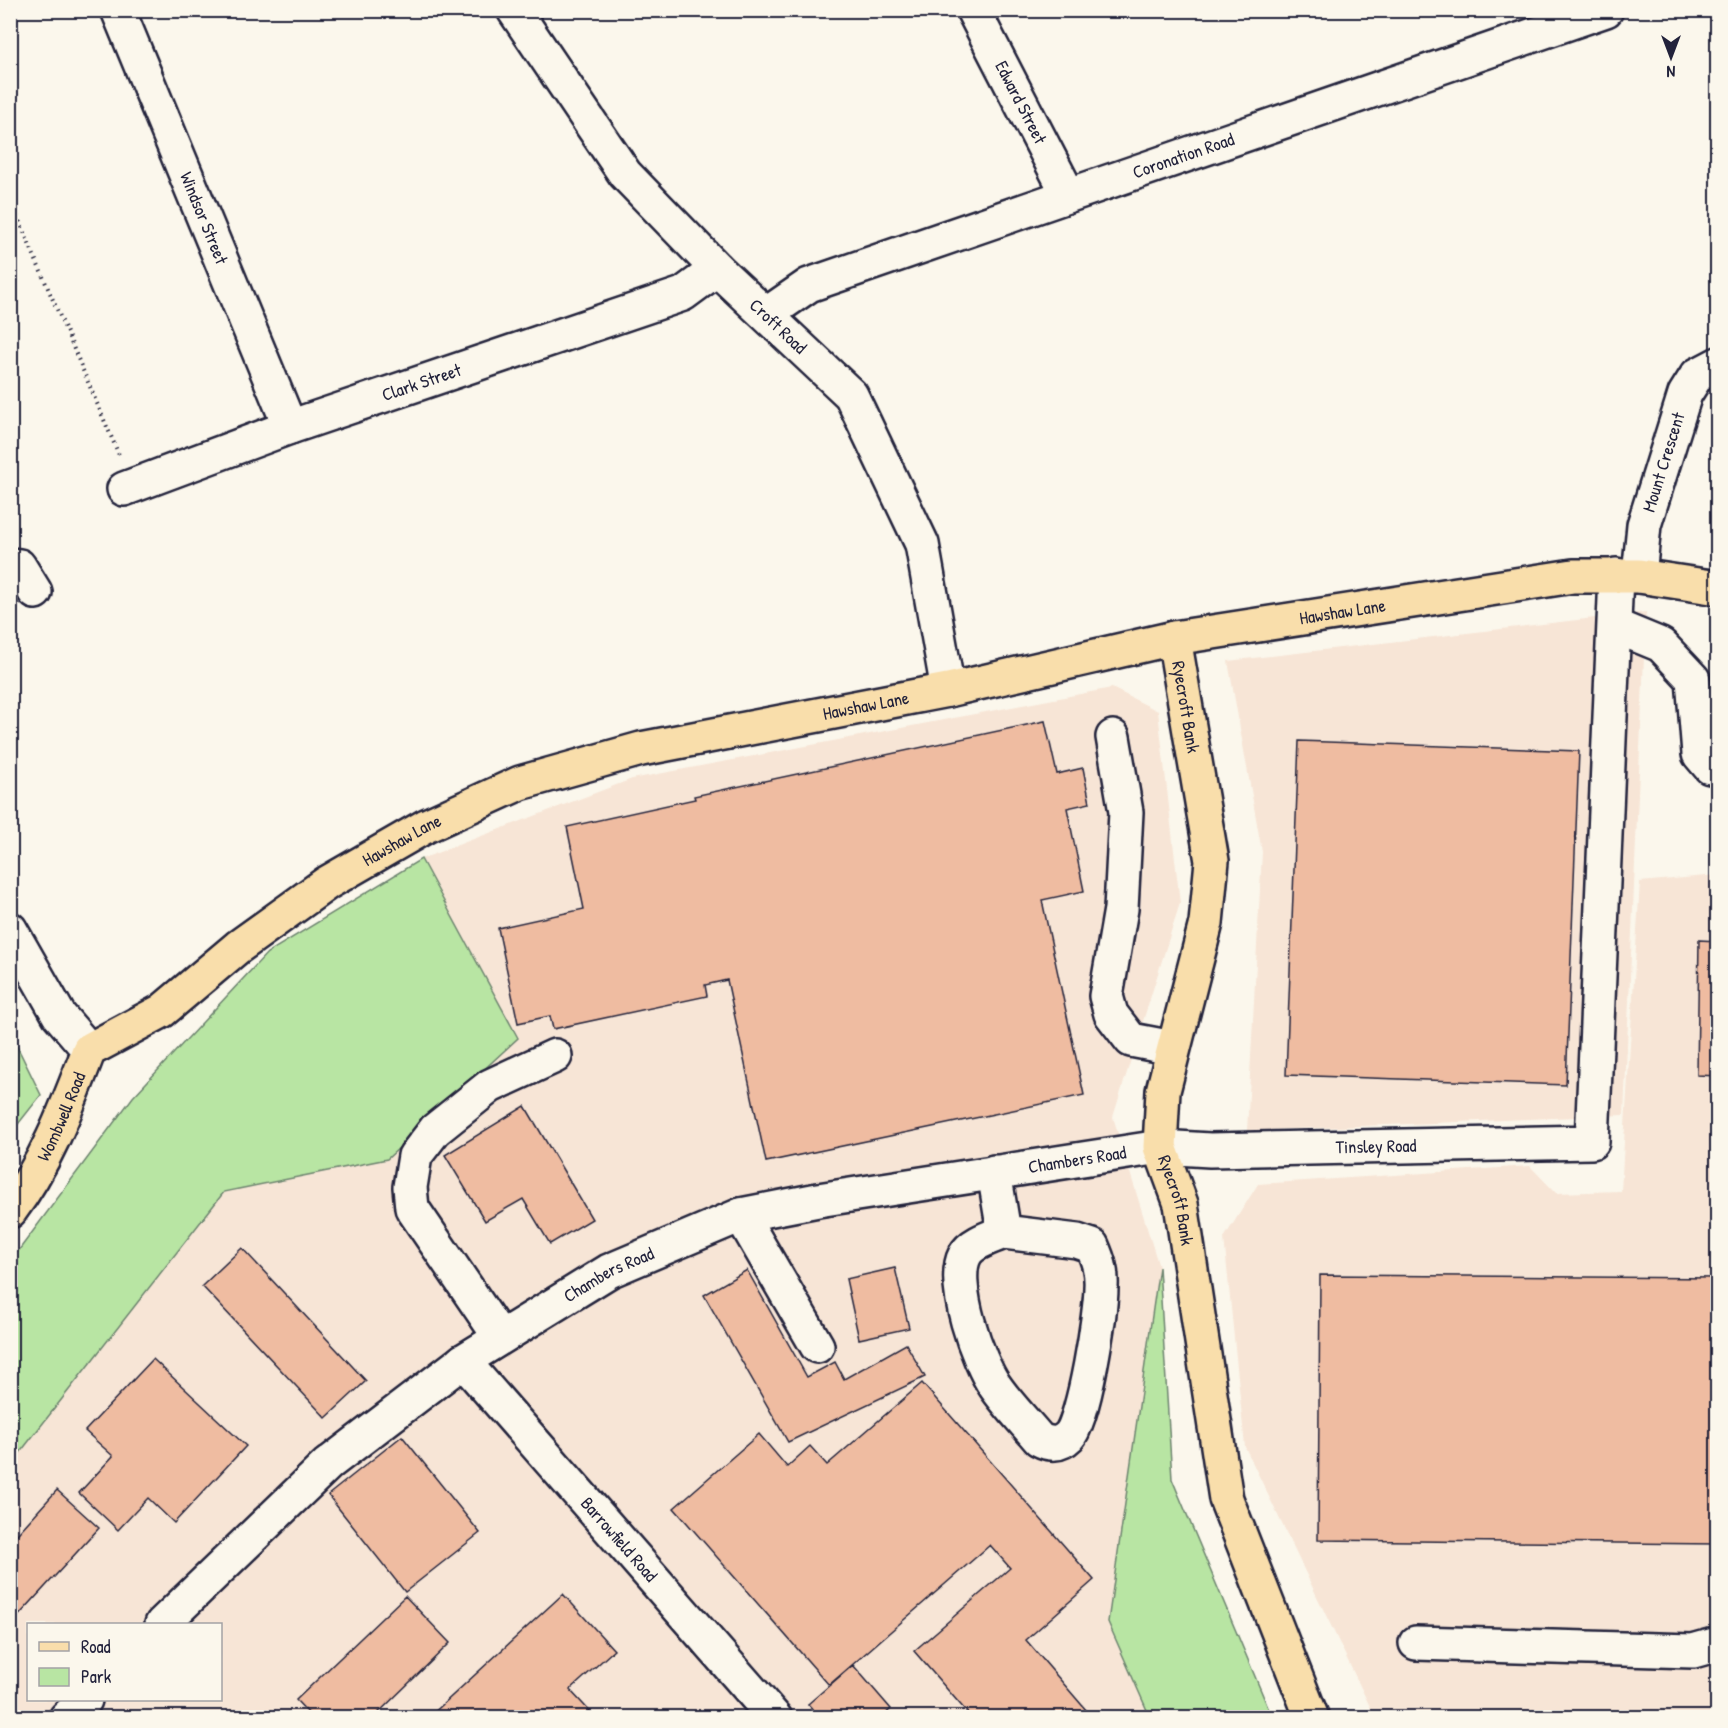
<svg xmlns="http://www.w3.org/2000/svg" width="1728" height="1728" font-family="'Patrick Hand',sans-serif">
<rect width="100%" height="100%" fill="#fbf7ec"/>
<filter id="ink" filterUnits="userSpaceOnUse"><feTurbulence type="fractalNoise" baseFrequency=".0167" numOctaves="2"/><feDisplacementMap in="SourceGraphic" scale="12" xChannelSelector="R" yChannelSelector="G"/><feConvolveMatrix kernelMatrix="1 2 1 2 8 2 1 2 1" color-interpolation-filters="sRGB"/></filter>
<g filter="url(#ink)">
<path fill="#f7e5d6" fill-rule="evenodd" d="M1646,612L1624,1115L1247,1131L1262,852L1228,661Z
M1112,688L1158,711L1180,903L1113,1117L1159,1267L1108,1622L1150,1717H11L10,1464L224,1192L387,1159L518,1038L421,859L632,779ZM28,1624H220V1700H28Z
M1717,875V1717H1375L1245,1447L1224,1238L1258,1184L1530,1166L1556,1193L1621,1191L1640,882Z"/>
<path fill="#b8e5a3" stroke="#6d846f" stroke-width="1.5" d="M421,859L518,1038L387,1159L224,1192L11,1464L10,1262L133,1097L267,953Z
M11,1034L41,1095L11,1133H10Z
M1159,1267L1172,1479L1272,1717H1150L1108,1622Z"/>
<path fill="#efbca1" stroke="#22223b" stroke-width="1.5" d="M1045,721L1057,774L1083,768L1090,803L1067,808L1084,891L1042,900L1084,1095L766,1162L727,980L705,985L707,996L553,1029L550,1016L518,1023L498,928L584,909L567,827L695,799L694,796Z
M1299,741L1579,751L1566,1085L1286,1075Z
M1699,940L1718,941V1076L1697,1075Z
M525,1106L592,1219L550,1244L523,1199L485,1221L445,1155Z
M242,1248L366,1381L326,1418L202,1286Z
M895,1268L909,1328L859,1339L846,1279Z
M747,1270L807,1377L835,1362L844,1379L906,1344L925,1377L788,1442L704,1295Z
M1320,1275L1718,1278V1544L1318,1540Z
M153,1359L246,1446L174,1523L148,1498L118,1530L79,1493L113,1456L85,1431Z
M922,1383L1094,1580L1026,1640L1093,1718H972L914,1651L1010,1568L990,1545L829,1685L674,1508L759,1434L787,1467L810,1446L827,1465Z
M402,1436L480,1533L405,1592L328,1495Z
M57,1490L99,1528L10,1625V1542Z
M563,1594L614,1650L570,1690L596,1718H428Z
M405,1596L450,1643L373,1718H313L296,1700Z
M853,1665L891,1709L881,1718H820L808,1704Z"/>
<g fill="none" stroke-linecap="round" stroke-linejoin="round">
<defs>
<g id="minor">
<path id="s1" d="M118,10L290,427"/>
<path id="s2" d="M514,10L625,174L717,269L851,395L922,544L948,690"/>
<path id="s3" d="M973,10L1068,194"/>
<path id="s4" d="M767,314L809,285L1606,10"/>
<path id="s5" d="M124,489L290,427L683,294L717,269"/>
<path d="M10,565L19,566L35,592"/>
<path id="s6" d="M1639,576L1644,525L1685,394L1697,375L1718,364"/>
<path d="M1615,626L1661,645L1693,679L1699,754L1710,767L1718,768"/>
<path d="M1113,737L1126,812L1121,909L1106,996L1111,1014L1131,1040L1173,1048"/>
<path d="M10,929L59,1015L89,1050"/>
<path d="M994,1172L1004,1232C992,1237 971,1243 965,1255C950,1283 978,1362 995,1386C1008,1405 1025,1422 1039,1439C1050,1445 1060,1445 1069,1436C1084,1421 1101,1311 1101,1287C1102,1271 1098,1260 1092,1246L1077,1241L1004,1232"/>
<path d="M741,1215L817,1346"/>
<path d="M500,1337L412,1208L410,1187L415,1156L435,1130L490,1086L555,1056"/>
<path id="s7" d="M463,1361L775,1718"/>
<path id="s8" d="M162,1624L328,1464L463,1361L609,1271L741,1215L818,1200L1160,1147L1210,1150L1592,1142L1616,575"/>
<path d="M1416,1643L1693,1651L1718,1644"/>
<path d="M66,1718L85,1700"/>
</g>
<g id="major">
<path id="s9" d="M1174,638L1212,861L1206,923L1163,1091L1160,1147L1181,1204L1226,1499L1312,1718"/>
<path id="s10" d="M10,1211C47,1162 67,1107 89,1050L162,1011L238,947L327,883L426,826L520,783L641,749L948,690L1174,638L1573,576H1639L1718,588"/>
</g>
</defs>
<use href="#minor" stroke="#22223b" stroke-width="38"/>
<use href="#major" stroke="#22223b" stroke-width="38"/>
<path stroke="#22223b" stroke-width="4" stroke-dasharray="1.5 4.5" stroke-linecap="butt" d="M10,199L119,455"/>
<use href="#minor" stroke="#fbf7ec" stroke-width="33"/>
<use href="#major" stroke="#f9deab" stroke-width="33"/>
</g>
</g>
<g text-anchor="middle" stroke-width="4.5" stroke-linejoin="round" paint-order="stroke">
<g font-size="18" fill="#22223b" stroke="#fbf7ec">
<text dy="6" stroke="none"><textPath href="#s3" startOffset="104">Edward Street</textPath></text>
<text dy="6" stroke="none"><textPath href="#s4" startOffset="447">Coronation Road</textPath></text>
<text dy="6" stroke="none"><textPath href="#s1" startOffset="225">Windsor Street</textPath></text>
<text dy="6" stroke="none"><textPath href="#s2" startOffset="414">Croft Road</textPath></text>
<text dy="6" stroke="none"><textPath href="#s5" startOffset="316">Clark Street</textPath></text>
<text dy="6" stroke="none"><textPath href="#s6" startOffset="117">Mount Crescent</textPath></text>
<text dy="6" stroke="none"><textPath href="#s10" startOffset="1530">Hawshaw Lane</textPath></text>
<text dy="6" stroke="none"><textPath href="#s10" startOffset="1044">Hawshaw Lane</textPath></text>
<text dy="6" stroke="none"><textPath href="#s9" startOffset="70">Ryecroft Bank</textPath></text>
<text dy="6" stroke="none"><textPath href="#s10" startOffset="558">Hawshaw Lane</textPath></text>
<text dy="6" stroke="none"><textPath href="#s10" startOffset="108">Wombwell Road</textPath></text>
<text dy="6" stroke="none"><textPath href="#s8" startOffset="1356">Tinsley Road</textPath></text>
<text dy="6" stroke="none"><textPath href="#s8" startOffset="1056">Chambers Road</textPath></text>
<text dy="6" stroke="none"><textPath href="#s9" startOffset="574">Ryecroft Bank</textPath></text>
<text dy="6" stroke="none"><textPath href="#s8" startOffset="570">Chambers Road</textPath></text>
<text dy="6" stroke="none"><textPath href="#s7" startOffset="237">Barrowfield Road</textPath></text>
</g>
</g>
<rect width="1728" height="1728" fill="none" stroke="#fbf7ec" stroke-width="36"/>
<rect x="18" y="18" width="1692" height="1692" fill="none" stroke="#22223b" stroke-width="2" filter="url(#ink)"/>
<rect x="27" y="1623" width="195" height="78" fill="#fbf7ec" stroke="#a4a2a5" stroke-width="1.5"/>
<rect x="39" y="1642" width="30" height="9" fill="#f9deab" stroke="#a4a2a5" stroke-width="1.5"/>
<text x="81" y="1653" font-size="18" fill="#22223b">Road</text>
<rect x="39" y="1668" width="30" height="18" fill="#b8e5a3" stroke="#a4a2a5" stroke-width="1.5"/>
<text x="81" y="1683" font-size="18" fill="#22223b">Park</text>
<g transform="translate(1671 57) rotate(180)" stroke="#fbf7ec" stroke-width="4.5" paint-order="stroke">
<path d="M0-4.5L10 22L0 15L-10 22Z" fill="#22223b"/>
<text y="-9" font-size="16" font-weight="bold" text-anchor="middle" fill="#22223b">N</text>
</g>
</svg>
